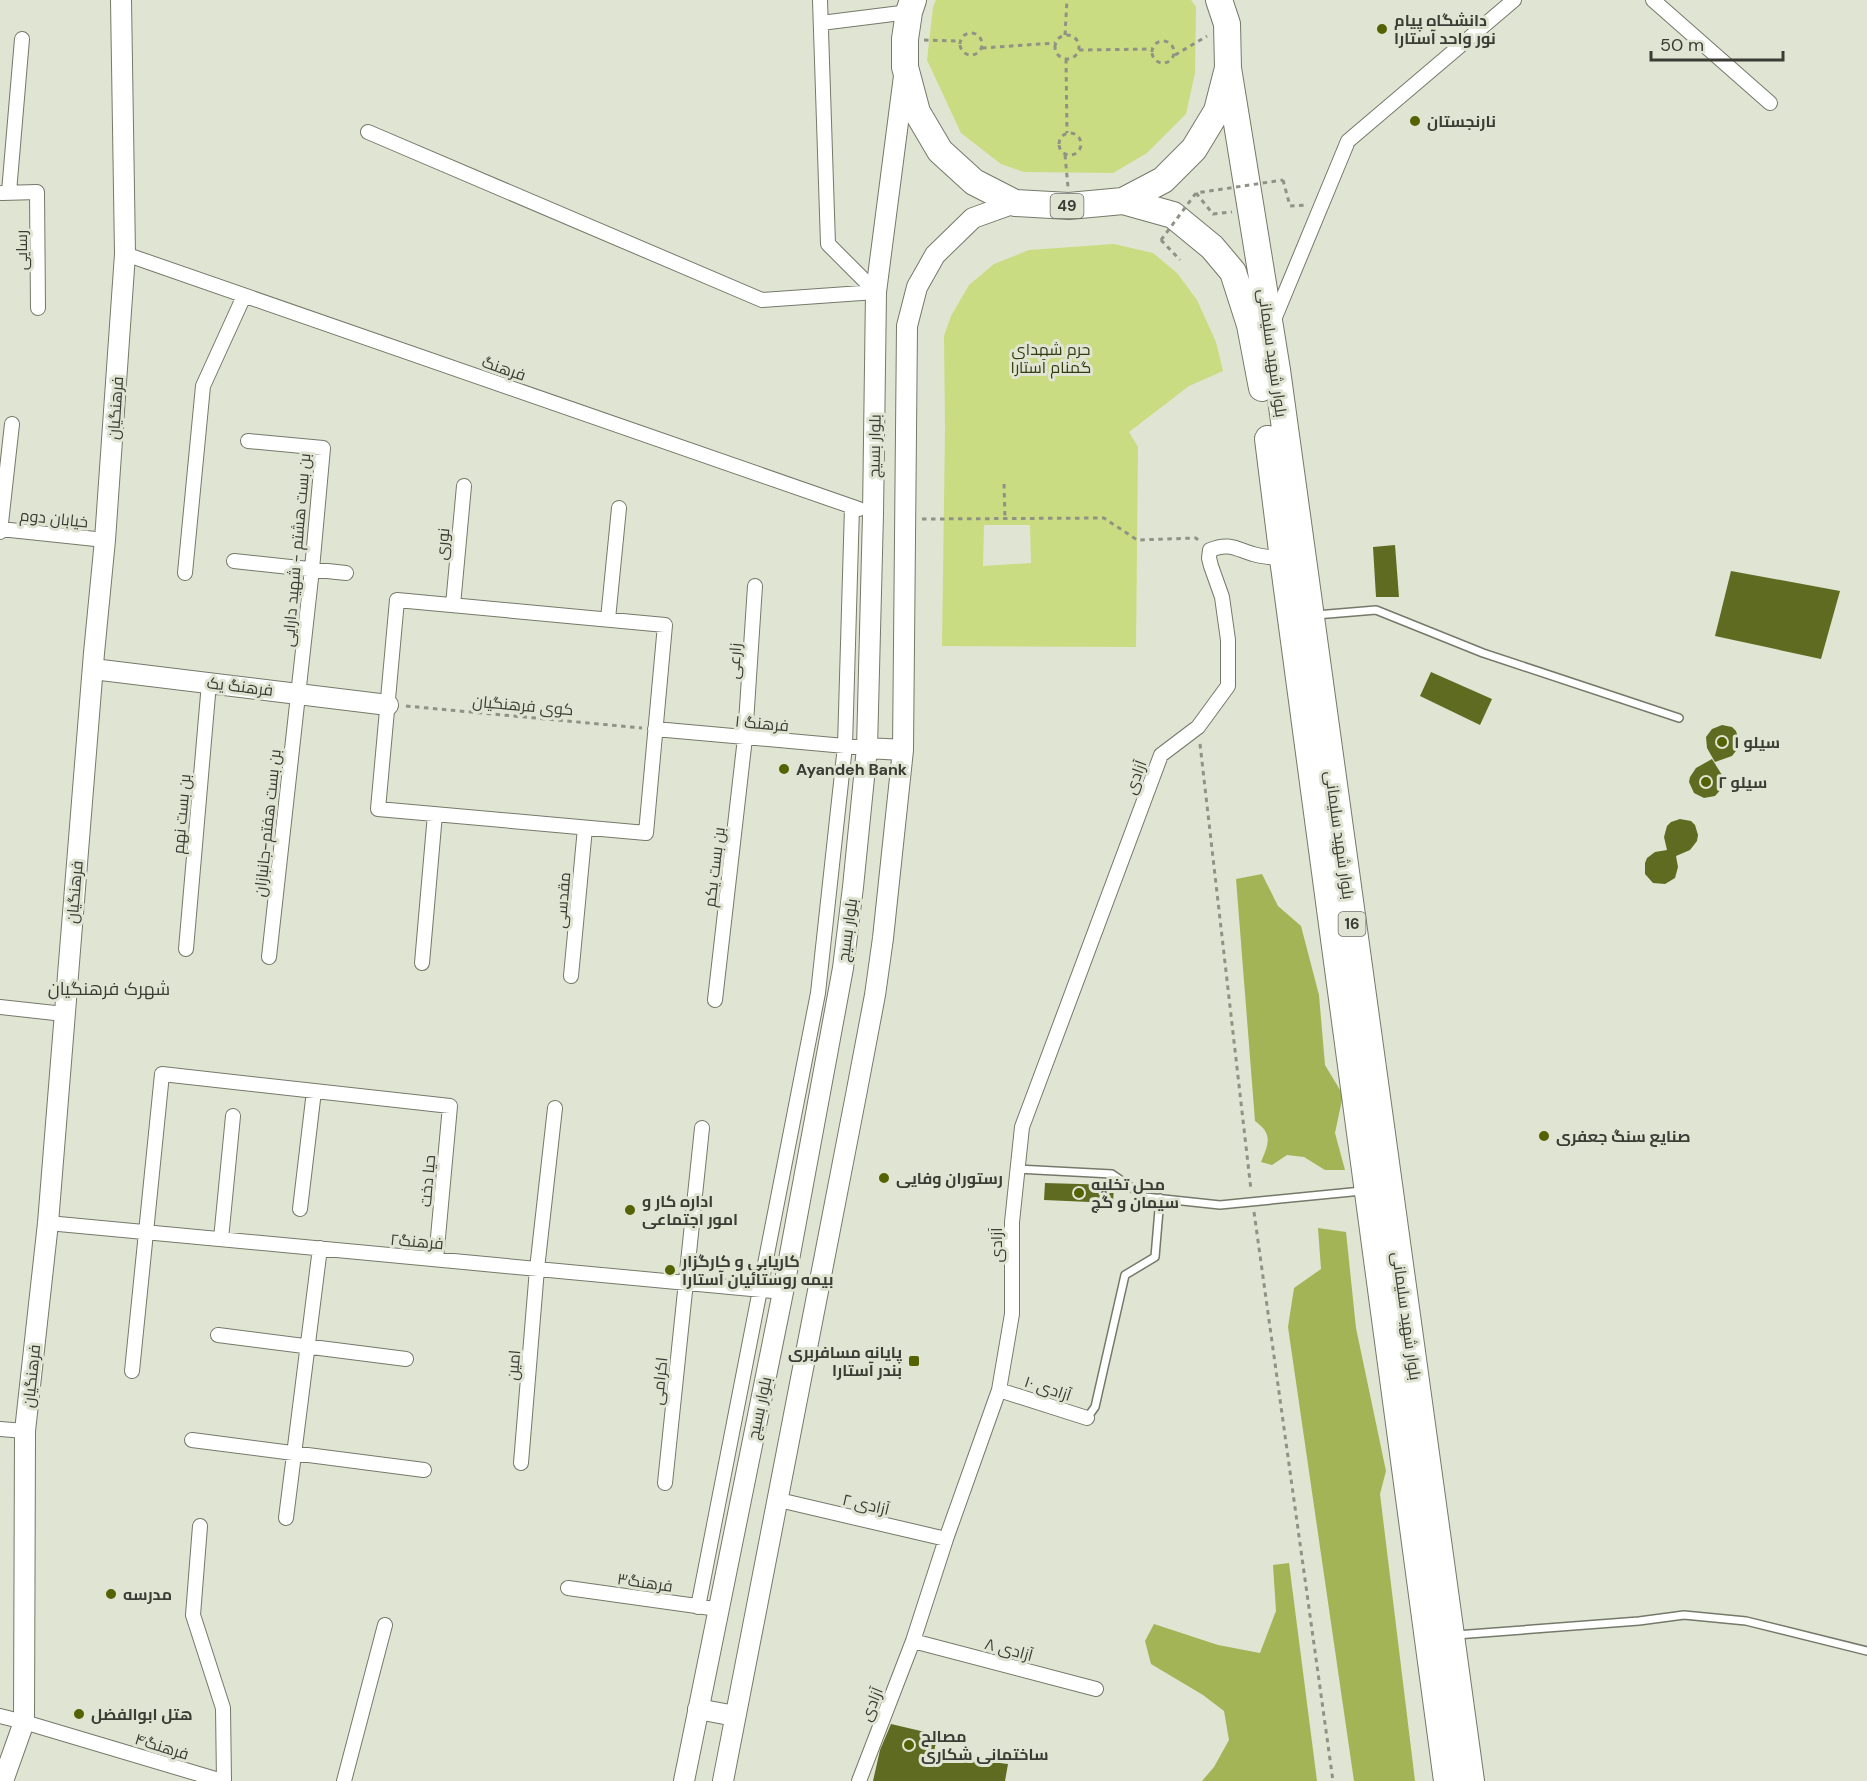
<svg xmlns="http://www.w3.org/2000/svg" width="1867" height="1781" font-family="'DM Sans',Cairo,sans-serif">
<rect width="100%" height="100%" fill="#e0e4d2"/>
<path fill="#c9dc81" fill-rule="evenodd" d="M936,0H1191L1196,7L1195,73L1186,114L1147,153L1113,173L1024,172L1001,164L961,133L927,60L933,7Z
M1114,244L1153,253L1177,273L1197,300L1216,342L1223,371L1189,386L1129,432L1138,447L1136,647L942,646L945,429L944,336L951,316L969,285L994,264L1029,250ZM984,525H1030L1031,563L983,566Z"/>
<path fill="#a2b455" d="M1262,874L1278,906L1301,926L1319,995L1325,1065L1343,1095L1335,1133L1345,1170H1325L1304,1157L1287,1155L1272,1165L1261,1162C1269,1143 1273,1134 1255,1121L1236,879Z
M1318,1228L1346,1232L1356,1328L1386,1471L1380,1494L1415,1781H1354L1288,1327L1294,1288L1321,1269Z
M1289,1563L1317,1781H1202L1214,1767L1229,1740L1224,1711L1203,1695L1151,1664L1145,1641L1154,1624L1218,1645L1260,1653L1276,1611L1273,1565Z"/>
<path fill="#5e6b21" d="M1395,545L1399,597H1376L1373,547Z
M1731,571L1840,591L1821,659L1715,636Z
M1431,672L1492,699L1480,725L1420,696Z
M1722,725L1732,727L1736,731L1739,741V747L1732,756L1715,762L1707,748L1706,737L1712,729Z
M1712,759L1722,775L1723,787L1715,796L1704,798L1694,793L1689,782L1690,777L1696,768Z
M1680,819L1691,821L1695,825L1698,835L1697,841L1690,850L1676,856L1678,867L1675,878L1665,884L1653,883L1645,874V863L1647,858L1655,852L1667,850L1664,837L1667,826L1671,822Z
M1045,1183L1114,1185L1113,1203L1044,1200Z
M891,1724L938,1735L933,1755L1008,1764L1005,1781H873L880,1750Z"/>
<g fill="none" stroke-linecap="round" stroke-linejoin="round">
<defs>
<path id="lane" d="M1316,615L1376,610L1483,653L1679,718
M1017,1169L1112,1174L1145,1197L1220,1205L1362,1191
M1087,1418L1095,1407L1125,1275L1155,1257L1160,1198
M1456,1635L1639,1621L1684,1615L1746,1621L1867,1651"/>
<path id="street" d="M820,0L828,244L876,292
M1653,0L1770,103
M821,23L909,12
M368,132L762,300L876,292
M9,192L22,39
M2,193L37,192L38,308
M125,254L859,509
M1273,322L1348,141L1514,0
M248,441L323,448L312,569L269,957
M0,529L105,540
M0,532L12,424
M234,561L346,573
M185,573L203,386L244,296
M397,600L665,625L646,833L378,809Z
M453,605L464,486
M608,619L619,508
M655,729L867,748
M186,949L209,683
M422,963L435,814
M571,976L585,828
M715,1000L745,738L755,586
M0,1007L64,1014
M300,1209L314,1091
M48,1223L783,1292
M221,1239L233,1116
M218,1335L406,1359
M132,1371L162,1074L450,1106L436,1259
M999,1390L1087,1418
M0,1429L25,1431
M192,1440L424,1470
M521,1463L537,1269L555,1108
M665,1483L702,1128
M779,1500L946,1539
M286,1518L320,1248
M200,1526L193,1615L223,1708L224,1781
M568,1588L718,1609
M698,1607L818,993L845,746L852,507
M913,1641L1096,1689
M0,1716L24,1722L222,1781
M344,1781L385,1625
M859,1781L913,1641L946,1539L999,1390L1012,1314V1222L1022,1127L1161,755L1198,727L1228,686V640L1222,597L1211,566L1209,558L1210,550C1229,542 1236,549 1253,554C1262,557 1273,557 1283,559"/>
<path id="secondary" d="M93,669L388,705
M867,748L903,750
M698,1709L735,1716
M3,1781L24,1722L25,1431L48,1223L94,653L105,540L125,254L121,0
M684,1781L783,1292L843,968L853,887L867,748L873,514L876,292L904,76
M723,1781L856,1095L875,995L883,938L903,750L907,326L917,287L935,255L973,218L1015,203"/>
<path id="highway" d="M913,0L909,12L905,39V67L917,112L940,151L974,182L1015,203L1069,206L1123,201L1163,180L1194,149L1217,111L1228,68L1227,24L1219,0
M1228,68L1277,370L1471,1781
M1123,201L1173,215L1212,247L1233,272L1250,325L1262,388
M1268,439L1283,559L1447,1781"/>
</defs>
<use href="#lane" stroke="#757969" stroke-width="10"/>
<use href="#street" stroke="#757969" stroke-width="16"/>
<use href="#secondary" stroke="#757969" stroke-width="22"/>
<use href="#highway" stroke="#757969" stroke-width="28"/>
<path stroke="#8f9285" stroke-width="3" stroke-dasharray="4.5 4.5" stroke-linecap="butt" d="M960 44a11 11 0 1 1 22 0a11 11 0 1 1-22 0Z
M1065,35L1067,0
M1055 47a12 12 0 1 1 24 0a12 12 0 1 1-24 0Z
M924,40L959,41
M1152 52a11 11 0 1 1 22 0a11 11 0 1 1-22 0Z
M982,48L1055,43
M1079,50L1152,49
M1175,55L1207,36
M1066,59L1067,133
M1059 144a11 11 0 1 1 22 0a11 11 0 1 1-22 0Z
M1065,155L1068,187
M1283,180L1290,206L1306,205
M1196,193L1213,214L1232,212
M1161,240L1180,260
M1004,484L1005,519
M922,519L1104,518L1137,540L1196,538L1199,541
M406,706L642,728
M1200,744L1251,1190
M1254,1212L1333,1781"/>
<use href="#lane" stroke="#fff" stroke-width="7"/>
<use href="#street" stroke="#fff" stroke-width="14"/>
<use href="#secondary" stroke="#fff" stroke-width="20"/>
<use href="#highway" stroke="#fff" stroke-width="26"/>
<path stroke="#8f9285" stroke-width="3" stroke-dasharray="4.5 4.5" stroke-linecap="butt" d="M1161,240L1196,193L1283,180"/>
</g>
<g fill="#556203" stroke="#e0e4d2" stroke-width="2">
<circle cx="1382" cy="29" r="6"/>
<circle cx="1415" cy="121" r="6"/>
<circle cx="1722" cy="742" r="6"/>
<circle cx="784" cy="769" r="6"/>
<circle cx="1706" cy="782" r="6"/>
<circle cx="1544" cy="1136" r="6"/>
<circle cx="884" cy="1178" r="6"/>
<circle cx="1079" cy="1193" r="6"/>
<circle cx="630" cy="1210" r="6"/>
<circle cx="670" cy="1270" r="6"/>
<rect x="908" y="1355" width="12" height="12" rx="3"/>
<circle cx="111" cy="1594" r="6"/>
<circle cx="79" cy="1714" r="6"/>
<circle cx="909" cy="1745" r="6"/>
</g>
<g text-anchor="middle" stroke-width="6" stroke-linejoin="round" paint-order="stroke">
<g fill="#e0e4d2" stroke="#6c6e64" stroke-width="1.5">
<rect x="1050.5" y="194" width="33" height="24" rx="4.5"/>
<rect x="1338.5" y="912" width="27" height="24" rx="4.5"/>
</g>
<g font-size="15" font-weight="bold" fill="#3a3c35">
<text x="1067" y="211">49</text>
<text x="1352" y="929">16</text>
</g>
<g font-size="16" font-weight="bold" fill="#3a3c35" stroke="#e0e4d2" text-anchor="start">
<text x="1394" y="26">دانشگاه پیام<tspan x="1394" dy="18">نور واحد آستارا</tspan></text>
<text x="1427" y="127">نارنجستان</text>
<text x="1734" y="748">سیلو ۱</text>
<text x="796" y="775">Ayandeh Bank</text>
<text x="1718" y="788">سیلو ۲</text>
<text x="1556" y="1142">صنایع سنگ جعفری</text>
<text x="896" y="1184">رستوران وفایی</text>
<text x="1091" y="1190">محل تخلیه<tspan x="1091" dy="18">سیمان و گچ</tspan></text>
<text x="642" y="1207">اداره کار و<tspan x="642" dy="18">امور اجتماعی</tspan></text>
<text x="682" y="1267">کاریابی و کارگزار<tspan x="682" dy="18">بیمه روستائیان آستارا</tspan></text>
<text x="902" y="1358" text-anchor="end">پایانه مسافربری<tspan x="902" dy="18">بندر آستارا</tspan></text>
<text x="123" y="1600">مدرسه</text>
<text x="91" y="1720">هتل ابوالفضل</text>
<text x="921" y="1742">مصالح<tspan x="921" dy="18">ساختمانی شکاری</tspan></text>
</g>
<g font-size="16" fill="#3a3c35" stroke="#e0e4d2">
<text transform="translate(21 250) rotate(-90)" y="6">رسایی</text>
<text transform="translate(1273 353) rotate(82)" y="6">بلوار شهید سلیمانی</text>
<text transform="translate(504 368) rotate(19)" y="6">فرهنگ</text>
<text transform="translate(115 408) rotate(-86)" y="6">فرهنگیان</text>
<text transform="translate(874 446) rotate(-89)" y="6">بلوار بسیج</text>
<text transform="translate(54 518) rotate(6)" y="6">خیابان دوم</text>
<text transform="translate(442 544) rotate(-85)" y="6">نوری</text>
<text transform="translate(296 550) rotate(-85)" y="6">بن بست هشتم - شهید دارایی</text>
<text transform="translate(734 661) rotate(-86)" y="6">زارعی</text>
<text transform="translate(240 686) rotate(7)" y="6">فرهنگ یک</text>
<text transform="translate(523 705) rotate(5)" y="6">کوی فرهنگیان</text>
<text transform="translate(762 723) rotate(5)" y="6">فرهنگ ۱</text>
<text transform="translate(1135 777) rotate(-70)" y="6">آزادی</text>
<text transform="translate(181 814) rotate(-85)" y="6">بن بست نهم</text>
<text transform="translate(267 823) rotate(-84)" y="6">بن بست هفتم-جانبازان</text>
<text transform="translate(1340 835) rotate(82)" y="6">بلوار شهید سلیمانی</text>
<text transform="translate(714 867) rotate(-83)" y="6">بن بست یکم</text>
<text transform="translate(74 892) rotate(-85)" y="6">فرهنگیان</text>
<text transform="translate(562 900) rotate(-85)" y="6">مقدسی</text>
<text transform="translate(847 930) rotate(-82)" y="6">بلوار بسیج</text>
<text transform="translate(427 1181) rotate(-85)" y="6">حیا دخت</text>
<text transform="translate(417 1241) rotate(5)" y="6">فرهنگ۲</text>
<text transform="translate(996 1245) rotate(-90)" y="6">آزادی</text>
<text transform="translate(1407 1316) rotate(82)" y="6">بلوار شهید سلیمانی</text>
<text transform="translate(513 1365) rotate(-85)" y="6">امین</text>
<text transform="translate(31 1376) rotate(-84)" y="6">فرهنگیان</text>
<text transform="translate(659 1381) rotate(-84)" y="6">اکرامی</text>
<text transform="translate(1048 1388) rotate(18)" y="6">آزادی ۱۰</text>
<text transform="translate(759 1408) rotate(-78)" y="6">بلوار بسیج</text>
<text transform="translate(866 1504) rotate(13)" y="6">آزادی ۲</text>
<text transform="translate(645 1582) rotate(8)" y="6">فرهنگ۳</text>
<text transform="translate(1009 1649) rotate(15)" y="6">آزادی ۸</text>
<text transform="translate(871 1704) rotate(-68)" y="6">آزادی</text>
<text transform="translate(162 1746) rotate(17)" y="6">فرهنگ۴</text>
</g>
<g font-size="16" fill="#343b13" stroke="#e0e4d2">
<text x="1051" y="355">حرم شهدای<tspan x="1051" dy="18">گمنام آستارا</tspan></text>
</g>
<g font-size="18" fill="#3a3c35" stroke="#e0e4d2">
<text x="109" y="995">شهرک فرهنگیان</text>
</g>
</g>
<path d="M1651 51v9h132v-9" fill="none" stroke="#3a3c35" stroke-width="3"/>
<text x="1660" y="51" font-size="18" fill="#3a3c35" stroke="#e0e4d2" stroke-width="4.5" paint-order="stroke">50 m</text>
</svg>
